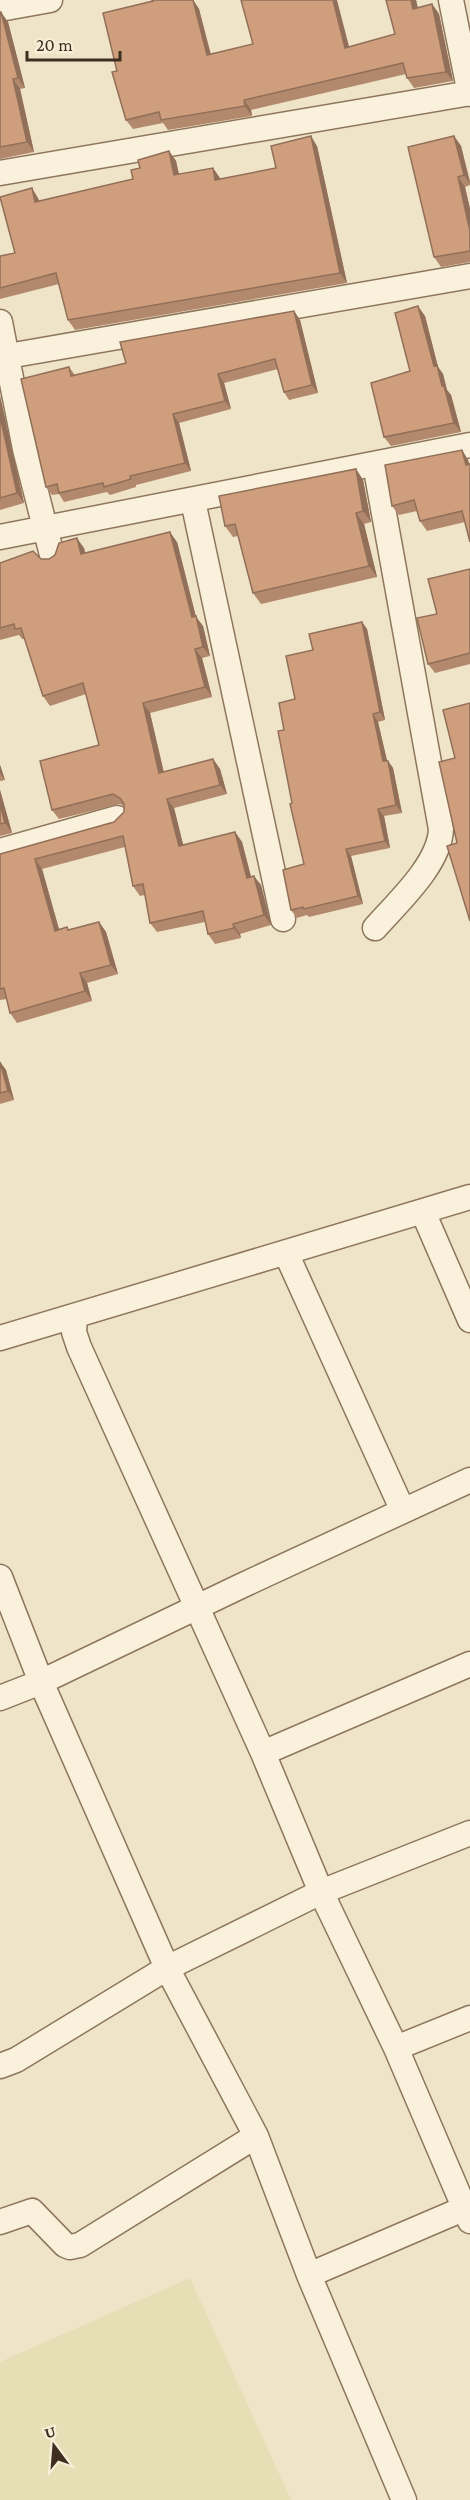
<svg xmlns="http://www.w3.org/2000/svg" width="470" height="2500" font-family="'Crimson Pro',serif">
<rect width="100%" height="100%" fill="#f0e4c8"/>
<path fill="#e6deb5" d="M190,2278L291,2500H0V2362Z"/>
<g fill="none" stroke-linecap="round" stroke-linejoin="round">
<defs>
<path id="minor" d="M451,0L470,94
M0,9L50,0
M0,173L470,93
M0,322L25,449L52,555
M8,356L470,276
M193,501L283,919
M0,537L470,445
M0,851L117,818
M375,928C397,903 440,864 441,829L375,464
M423,1212L470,1320
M286,1253L403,1511
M75,1317L74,1332L79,1347L263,1753L321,1892L396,2048L470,2221
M0,1338L470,1197
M0,1577L41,1682L167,1968L256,2136L309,2275L404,2500
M0,1698L41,1682L241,1586L470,1480
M263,1753L470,1664
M396,2048L470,2018
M0,2066L16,2060L167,1968L321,1892L470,1833
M0,2222L32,2211L65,2245L70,2247L80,2245L256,2136
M309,2275L470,2206"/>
</defs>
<use href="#minor" stroke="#8d765c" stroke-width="27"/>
<use href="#minor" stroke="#faf1dc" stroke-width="24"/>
</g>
<path fill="#b2896c" d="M152,0H193L199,9L211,54L349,47L395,34L386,0H416L418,8L432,4L439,14L453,81L414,88L407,78L406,74L251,110L252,116L168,130L163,123L133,129L126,120L117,71Z
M0,12L8,22L25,88L20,89L34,152L0,159Z
M454,136L461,146L470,181V185L465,187L470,209V262L441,267L434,257Z
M317,146L347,283L75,330L68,320L59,284L0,299V256L15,253L38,198L39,201L133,179L140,168L169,151L176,161L179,174L213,168L220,179L276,168Z
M294,311L300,320L318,393L289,400L284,392L278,369L224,383L231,409L179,423L191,471L136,485V487L110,495L107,492L64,502L59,494L52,495L46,487L69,367L75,375L126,363Z
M425,316L438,367L443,374L447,390L451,395L461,432L391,446L384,437L410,371Z
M0,396L24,503L0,510Z
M462,450L468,460L465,522L427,531L420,521L417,511L399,515L392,506Z
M356,469L363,480L371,522L364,524L377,577L261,604L253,593L238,536L233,537L225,526Z
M177,542L196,617L203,626L210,656L202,658L212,697L150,713L164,772L213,759L220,769L227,794L174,808L183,845L235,832L242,842L251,877L261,885L271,925L240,934L241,938L215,944L208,934L205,922L157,932L150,923L145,895L140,896L133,886L125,847L42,869L59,929L67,927L69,930L99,922L106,932L118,974L87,983L92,1001L17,1023L10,1013L7,999L0,1000V854L114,822L124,812V806L120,804L59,819L52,810L99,745L86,694L50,706L43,696L25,639H22L19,635L0,640V563L41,559H49L84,548L85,553Z
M470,569V664L435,673L428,664L437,614Z
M362,622L367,629L385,720L378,722L387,761H388L393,768L402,813L384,816L390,848L351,856L363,904L309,917L307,915L297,918L291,910L304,864L292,803L284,730L313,650Z
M0,765L5,780L0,781Z
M0,790L12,833L0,836Z
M0,1062L6,1070L14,1100L0,1104Z"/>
<path fill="#916f58" d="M189,0H193L199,9L213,65L207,55Z
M333,0H337L352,58L345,48Z
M411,0H416L420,19L413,9Z
M432,4L439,14L453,81L446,72Z
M1,12L8,22L25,88L18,78Z
M13,79L20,89L34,152L27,142Z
M244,100L251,110L252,116L245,106Z
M311,136L317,146L347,283L340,273Z
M454,136L461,146L470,184L464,175Z
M169,151L176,161L181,184L174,175Z
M213,168L220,178L222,190L215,180Z
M458,177L465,187L470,209V231Z
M32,188L38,198L42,211L35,202Z
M418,306L425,316L438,367L443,374L447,390L451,395L461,432L454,423L442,386L434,366Z
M294,311L300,320L318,393L312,385Z
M218,374L224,383L231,409L225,401Z
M0,396L24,503L17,493L0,416Z
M173,414L179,423L191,471L185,463Z
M462,450L468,460L470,465H466Z
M356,469L363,480L371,522L363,511Z
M356,513L364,524L377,577L369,566Z
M170,532L177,542L196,617L203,626L210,656L203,647L192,617Z
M77,538L84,548L88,564L81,554Z
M362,622L367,629L385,720L380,712Z
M195,649L202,658L212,697L205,687Z
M143,703L150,713L166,783L159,773Z
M373,714L378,722L389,769L383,761Z
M213,759L220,769L227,794L220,785Z
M388,761L393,768L402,813L396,805Z
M0,765L5,780L0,773Z
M0,790L12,833L5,823L0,804Z
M167,799L174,808L186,856L179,846Z
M378,809L384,816L390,848L385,841Z
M235,832L242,842L254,888L247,878Z
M346,849L351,856L363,904L358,896Z
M35,859L42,869L62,940L55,931Z
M254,876L261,885L271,925L264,915Z
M99,922L106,932L118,974L111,965Z
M233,924L240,934L241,938L234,928Z
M80,973L87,983L92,1001L85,991Z
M0,1062L6,1070L14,1100L8,1091Z"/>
<path fill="#cf9f7d" stroke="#916f58" stroke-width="1.5" d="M152,0H193L207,55L253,44L241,0H333L345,48L395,34L386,0H411L413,9L432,4L446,72L407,78L403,63L244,100L245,106L161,120L159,112L126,120L112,72L117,71L103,13L153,1Z
M0,12H1L18,78L13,79L27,142L0,147Z
M311,136L340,273L68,320L56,273L0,288V256L15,253L0,197L32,188L35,202L133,179L131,170L140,168L138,160L169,151L174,175L213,168L215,180L276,168L271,146Z
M454,136L464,175L458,177L470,231V251L434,257L408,147Z
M418,306L434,366L437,365L442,386H444L454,423L384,437L371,383L410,371L395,313Z
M294,311L312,385L284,392L275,359L218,374L225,401L173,414L185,463L130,476L131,479L104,487L103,483L59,493L57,484L46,487L21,379L69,367L71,376L126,363L120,342Z
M0,416L17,493L0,498Z
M462,450L466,465L470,464V542L462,511L420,521L414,500L392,506L385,465Z
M356,469L363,511L356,513L369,566L253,593L235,524L225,526L219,496Z
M170,532L192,617L196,616L203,647L195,649L205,687L143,703L159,773L213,759L220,785L167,799L179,846L235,832L247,878L254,876L264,915L233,924L234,928L208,934L203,911L150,923L143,884L133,886L123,836L35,859L55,931L67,927L68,930L99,922L111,965L80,973L85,991L10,1013L4,988L0,989V854L114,822L124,812V804L120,798L113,794L52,810L40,761L99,745L83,683L43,696L21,628L15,629L14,624L0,628V563L33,551L41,559H49L55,555L59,543L77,538L81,554Z
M470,569V653L428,664L417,618L437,614L428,579Z
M362,622L380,712L373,714L383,761H388L396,805L378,809L385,841L346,849L358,896L304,909L303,907L291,910L283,870L304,864L290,804L292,803L278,731L284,730L279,703L295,699L286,656L313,650L309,634Z
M470,703V921L447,846L457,843L439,762L455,758L443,710Z
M0,804L5,823L0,824Z
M0,1062L8,1091L0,1093Z"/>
<g transform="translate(54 2446) rotate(344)" stroke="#f7eed8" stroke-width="4.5" paint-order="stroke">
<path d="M0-4.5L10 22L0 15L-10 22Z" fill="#3d2e20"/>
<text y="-9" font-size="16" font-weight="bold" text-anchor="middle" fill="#3d2e20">U</text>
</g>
<path d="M27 51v9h93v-9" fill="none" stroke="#3d2e20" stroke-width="3"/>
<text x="36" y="51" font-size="18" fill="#3d2e20" stroke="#f7eed8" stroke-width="4.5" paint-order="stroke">20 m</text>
</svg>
